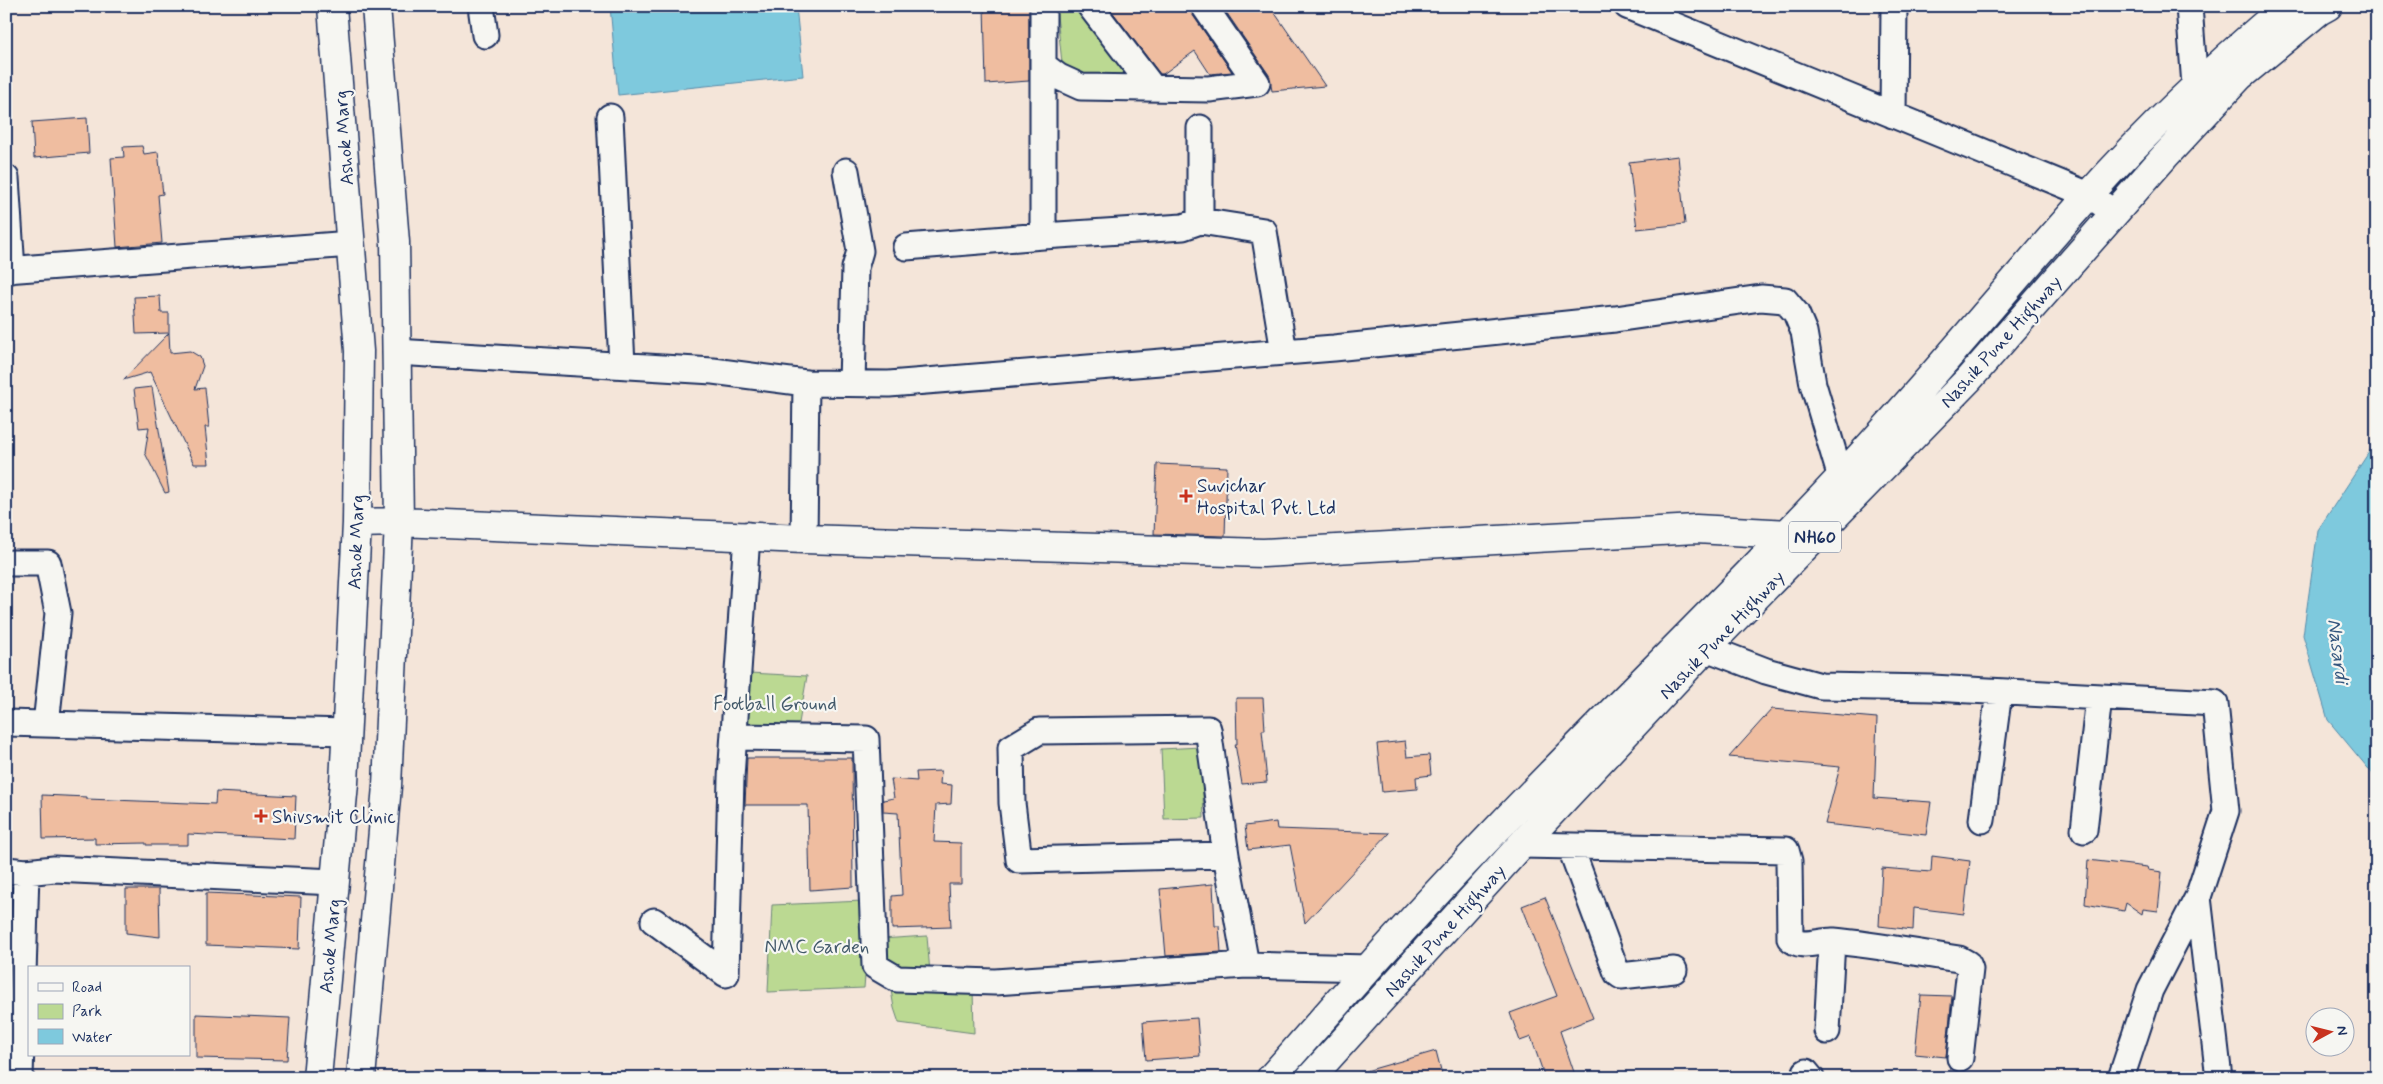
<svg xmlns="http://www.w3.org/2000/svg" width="2383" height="1084" font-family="Mynerve,sans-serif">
<rect width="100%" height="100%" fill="#f4e5d9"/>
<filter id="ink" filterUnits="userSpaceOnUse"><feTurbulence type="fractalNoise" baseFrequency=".02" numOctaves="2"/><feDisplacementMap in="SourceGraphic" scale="10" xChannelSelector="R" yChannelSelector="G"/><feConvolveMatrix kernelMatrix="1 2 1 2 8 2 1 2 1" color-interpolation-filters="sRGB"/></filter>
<g filter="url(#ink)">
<path fill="#bbd992" stroke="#6b8478" d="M1056,6H1081L1139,86L1073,79L1064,70L1062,63Z
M749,673L807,676L798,729L745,731Z
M1201,747L1204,818L1164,819L1161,749Z
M863,901L866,963L864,988L768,992L772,905Z
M927,936L930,973H900L884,961L881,939Z
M973,987L974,1033L899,1023L894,1008L891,990Z"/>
<path fill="#7ec9dd" stroke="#568baa" d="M610,6H796L803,76L618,95Z
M2377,440V779L2328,720L2303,635L2318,530Z"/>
<path fill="#efbda0" stroke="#1b2f5e" d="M984,6H1029V81L986,84Z
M1108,6H1190L1192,14L1232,72L1210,74L1195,51L1163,74H1160Z
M1222,6H1270L1325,86L1272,91L1269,75Z
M87,118L89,153L34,158L32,122Z
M142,146L144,154L158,152L163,194L158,195L162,243L117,247L111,158L124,157L123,147Z
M1678,156L1685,224L1637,229L1629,162Z
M160,296L161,313H169V333L136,334L134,297Z
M169,333L170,353L190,351L200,357L203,366L195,389L205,388L209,427H205L209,464H194L150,372L123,380Z
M152,387L169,492L165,493L145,453L149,427L139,428L134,389Z
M1157,464L1227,467L1225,536L1154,534Z
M1236,698H1263L1265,730H1262L1267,782L1242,784L1235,744H1237Z
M1772,709L1877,718L1874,798L1931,802L1926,835L1825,824L1840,767L1729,757Z
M1405,741L1407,757L1429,755L1431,775L1416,777L1417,789L1382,792L1377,744Z
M747,758H852L853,887L810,890L808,805H745Z
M941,771L940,784L952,785L951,804L936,805L934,842L961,843V884H949L951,927L892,929V896L902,895L898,813L883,812V800L894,798L891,779L917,781L916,772Z
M216,792L296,796L294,839L188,834V845H146V843L95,844V838L43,839L42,795L87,797V799L215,804Z
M1276,822L1277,829L1389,833L1305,923L1290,845L1248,850L1245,826Z
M1932,856L1970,861L1964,914L1914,908L1913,930L1879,926L1882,868L1931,872Z
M2088,860L2147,867L2148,870L2162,872L2158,911L2143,909L2142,914L2126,903L2124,911L2085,904Z
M1213,884L1215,926H1219L1221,952L1166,956L1160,889Z
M126,889H159L160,937L126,933Z
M206,893L301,897L299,949L206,945Z
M1545,897L1593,1018L1560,1031L1576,1078H1545L1531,1037L1520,1041L1510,1013L1557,996L1522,906Z
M1921,995L1952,996L1946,1057L1915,1054Z
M196,1014L290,1018L287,1060L196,1058Z
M1197,1018L1200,1056L1146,1060L1143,1022Z
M1436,1051L1443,1078H1360L1359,1073Z"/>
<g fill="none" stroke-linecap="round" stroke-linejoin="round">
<defs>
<path id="street" d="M481,6L485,35
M1043,6V236
M1090,6L1153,88
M1627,6L2089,195L2115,213
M2189,6L2195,86
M1043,65L1059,77L1081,87L1209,89L1257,83L1204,6
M1893,115L1894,6
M610,117L622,365
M846,171L860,251L855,268L852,383
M6,178L12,270
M1200,221V128
M906,247L1043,236L1183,227L1200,221L1264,231L1284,352
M6,270L351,244
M396,352L713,371L806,383
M804,539L806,383L889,384L1334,348L1615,319L1761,298L1785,300L1796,313L1804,332L1813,384L1841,478L1854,490
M12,563H48L58,613L46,724
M1706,648L1766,671L1821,686L1932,688L2215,703L2226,811L2198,897L2150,990L2121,1078
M6,723L347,732
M735,737L866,739L875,966L897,979L995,982L1246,965L1369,968
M1982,820L1999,692
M2084,830L2099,697
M1521,845L1786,850L1789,861L1790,938C1801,950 1819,940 1834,941C1876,945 1917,953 1959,959L1968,964L1970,969L1960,1058
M1570,846L1617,973L1621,976L1674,970
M1226,855L1019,860L1012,803L1011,748L1039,731L1208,729L1226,855L1246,965
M6,870L26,872L54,869L335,882
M2198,897L2219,1078
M654,921L726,974L731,778L747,535
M1827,1031L1832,941
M1806,1072L1811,1078
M20,1078L26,872"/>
<path id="secondary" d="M357,523L399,522L804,539L1263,553L1696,529L1788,534
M317,1078L344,783L357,523L359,351L332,6
M361,1078L387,786L399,522L395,242L376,6"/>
<path id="highway" d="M1271,1078C1346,992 1422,907 1501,825C1612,709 1728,598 1838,480C1925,388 2004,290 2088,196C2149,128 2216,65 2286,6
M1310,1078L1521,845L1706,648L1968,380L2165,156L2240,76L2319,11L2328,6"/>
</defs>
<use href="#street" stroke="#1b2f5e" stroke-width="29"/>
<use href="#secondary" stroke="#1b2f5e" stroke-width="31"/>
<use href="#highway" stroke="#1b2f5e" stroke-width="31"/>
<use href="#street" stroke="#f6f6f2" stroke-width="25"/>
<use href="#secondary" stroke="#f6f6f2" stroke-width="28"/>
<use href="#highway" stroke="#f6f6f2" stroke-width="28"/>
</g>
</g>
<g fill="#c8321e" stroke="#f6f6f2" stroke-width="2">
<path d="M1183.5 488.5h5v5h5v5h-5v5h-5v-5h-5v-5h5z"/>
<path d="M258.5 808.5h5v5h5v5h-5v5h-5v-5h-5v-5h5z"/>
</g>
<g text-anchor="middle" stroke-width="4.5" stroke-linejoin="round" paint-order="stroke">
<rect fill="#f6f6f2" stroke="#5d6b8a" stroke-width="1" x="1789" y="521.5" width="52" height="31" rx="4"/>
<g font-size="18" font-weight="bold" fill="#1b2f5e">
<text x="1815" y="543">NH60</text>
</g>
<g font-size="19" fill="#1b2f5e" stroke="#f6f6f2">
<text transform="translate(343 138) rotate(-94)" y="7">Ashok Marg</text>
<text transform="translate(2000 341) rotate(-48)" y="7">Nashik Pune Highway</text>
<text transform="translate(355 542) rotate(-88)" y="7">Ashok Marg</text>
<text transform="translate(1721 634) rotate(-46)" y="7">Nashik Pune Highway</text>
<text transform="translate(1444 930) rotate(-48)" y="7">Nashik Pune Highway</text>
<text transform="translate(329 946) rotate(-85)" y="7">Ashok Marg</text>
</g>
<g font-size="19" fill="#1b2f5e" stroke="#f6f6f2" text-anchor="start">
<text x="1197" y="492">Suvichar<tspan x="1197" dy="22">Hospital Pvt. Ltd</tspan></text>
<text x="272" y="823">Shivsmit Clinic</text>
</g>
<g font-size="19" fill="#435a6b" stroke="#f6f6f2">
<text x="775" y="710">Football Ground</text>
<text x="817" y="953">NMC Garden</text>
</g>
<g font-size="20" font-style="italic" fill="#34567e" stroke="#f6f6f2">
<text transform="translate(2339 651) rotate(83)" y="7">Nasardi</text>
</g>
</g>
<rect width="2383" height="1084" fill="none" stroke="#f6f6f2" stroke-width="25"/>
<rect x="12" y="12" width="2358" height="1059" fill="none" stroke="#1b2f5e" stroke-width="2" filter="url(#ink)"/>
<rect x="28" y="966" width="162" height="90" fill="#f6f6f2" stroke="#9ea6b7"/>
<rect x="38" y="983" width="25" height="8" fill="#f6f6f2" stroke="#9ea6b7"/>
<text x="72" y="992" font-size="15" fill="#1b2f5e">Road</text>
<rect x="38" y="1004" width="25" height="15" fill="#bbd992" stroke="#9ea6b7"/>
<text x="72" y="1016" font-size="15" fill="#1b2f5e">Park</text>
<rect x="38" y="1029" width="25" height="15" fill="#7ec9dd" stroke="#9ea6b7"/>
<text x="72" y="1042" font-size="15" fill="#1b2f5e">Water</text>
<g transform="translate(2330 1032) rotate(83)"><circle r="24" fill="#f6f6f2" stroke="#9ea6b7"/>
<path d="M0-4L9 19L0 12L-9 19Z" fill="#c8321e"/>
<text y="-8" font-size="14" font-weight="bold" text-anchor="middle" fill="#1b2f5e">N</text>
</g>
</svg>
